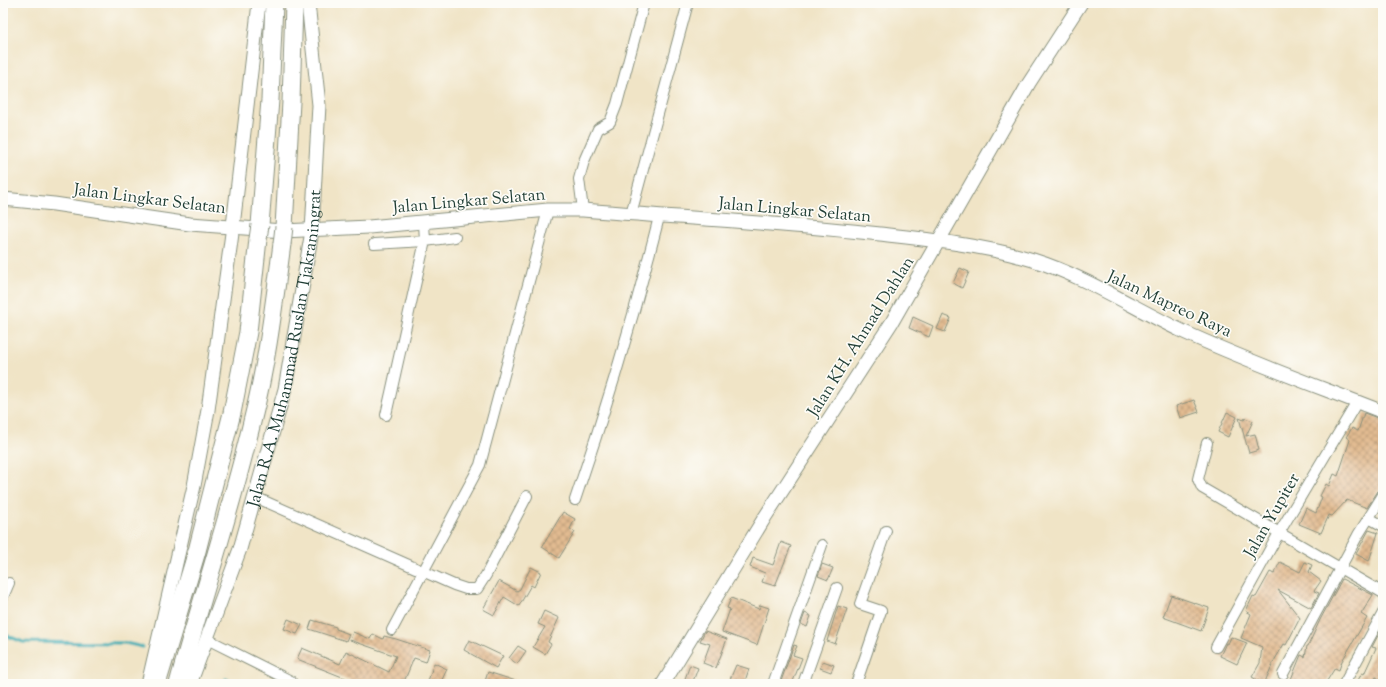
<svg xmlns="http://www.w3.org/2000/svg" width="1386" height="687" font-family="'Sorts Mill Goudy',serif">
<defs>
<pattern id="building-cross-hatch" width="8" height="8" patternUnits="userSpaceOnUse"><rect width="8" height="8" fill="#e2bb91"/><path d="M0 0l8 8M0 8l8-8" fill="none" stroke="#b79977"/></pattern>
</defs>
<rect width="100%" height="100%" fill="#fdfcf7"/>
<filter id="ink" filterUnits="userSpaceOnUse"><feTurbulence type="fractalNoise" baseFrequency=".025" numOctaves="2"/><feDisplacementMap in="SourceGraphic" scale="8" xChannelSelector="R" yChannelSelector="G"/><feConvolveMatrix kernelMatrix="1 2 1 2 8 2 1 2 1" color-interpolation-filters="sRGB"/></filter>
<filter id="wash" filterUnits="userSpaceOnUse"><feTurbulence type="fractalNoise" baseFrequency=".012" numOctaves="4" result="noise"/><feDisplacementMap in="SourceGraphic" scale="16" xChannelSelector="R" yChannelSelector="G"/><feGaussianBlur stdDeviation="0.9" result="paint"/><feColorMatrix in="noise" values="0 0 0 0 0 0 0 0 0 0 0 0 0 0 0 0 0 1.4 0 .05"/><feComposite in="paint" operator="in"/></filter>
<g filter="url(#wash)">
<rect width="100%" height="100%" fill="#f0e4c6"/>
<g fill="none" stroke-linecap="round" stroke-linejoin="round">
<path stroke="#39abb3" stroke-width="3" d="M3,634L23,642L125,643L143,647
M226,679L236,684"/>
</g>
<g id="blocks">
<path fill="url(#building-cross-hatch)" d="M960,268L969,272L962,288L953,283Z
M943,315L951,318L945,332L937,329Z
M913,317L933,326L929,337L909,328Z
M1194,400L1199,412L1180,418L1176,406Z
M1227,412L1237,417L1228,437L1218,432Z
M1364,413L1383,420V489L1378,491L1367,508L1347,500L1332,516L1329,515L1321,533L1299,524L1306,508L1316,513L1322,497L1320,496L1326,484L1329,486L1334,474L1338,476L1350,440L1346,437L1352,428L1358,431Z
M1239,418L1244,420L1245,418L1253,421L1246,436L1255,434L1259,450L1249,453Z
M563,512L575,519L570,529L575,532L559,558L542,547Z
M1369,530L1378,533L1369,561L1356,554Z
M781,542L791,546L775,586L762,582L765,573L750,567L753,558L773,565Z
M1280,562L1300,572L1305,562L1312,565L1309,572L1321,581L1314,591L1319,593L1311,608L1278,590L1300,618L1286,645L1284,644L1274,661L1264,684L1252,677L1260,663L1262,647L1241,638L1251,614L1246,611L1253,596L1256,597L1270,572L1274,574Z
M822,564L833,568L828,580L818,576Z
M531,567L541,572L534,587L531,585L519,606L504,597L494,615L483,609L499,581L517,591L520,589Z
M1342,579L1373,595L1361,614L1367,618L1342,661L1339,670L1335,668L1325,684H1289L1301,655L1305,657L1307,646H1308L1320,620Z
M1171,595L1209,608L1201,631L1163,617Z
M731,598L759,609L760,605L769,608L757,645L722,632L730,609L727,608Z
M838,606L847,609L835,644L827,641Z
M544,611L559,618L548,642L551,644L545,654L533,647L545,627L538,624Z
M805,613L811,616L807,627L801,624Z
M288,619L302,625L297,634L284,629Z
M312,620L336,627V629L349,634L346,641L309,629Z
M1383,626V681L1376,677L1373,684H1356L1362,673L1364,674L1376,648L1372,647Z
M705,631L727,639L716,668L703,663L710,644L700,641Z
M353,632L370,639L373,634L383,639L384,636L396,639L430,650L426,662L414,658L403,684H360L297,659L302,648L340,664L346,651L389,672L396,656L350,640Z
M1231,637L1247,643L1237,664L1220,656L1226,643L1228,644Z
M469,640L503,656L496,668L464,650Z
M794,645L797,646L793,655L802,658L792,684H780Z
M518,646L526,651L517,664L509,658Z
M823,661L834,665L831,672L820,668Z
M434,663L447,669L440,684L428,681Z
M690,665L698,668L692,684H683Z
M736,665L749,669L744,684H728Z
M488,672L519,682L518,684H484Z"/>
</g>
</g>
<g filter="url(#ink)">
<use href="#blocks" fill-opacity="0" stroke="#88907d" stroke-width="1"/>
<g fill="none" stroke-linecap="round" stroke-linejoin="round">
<defs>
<path id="minor" d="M583,210L579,179L584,161L598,129L610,122L617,104L644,3
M631,214L688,3
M374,244L425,241L455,237
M386,415L425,241L424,223
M1207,443L1198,479L1202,488L1383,593
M255,497L454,585L466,589H477L486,575L527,496
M575,500C607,407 635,312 659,217
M1369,518L1383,526
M3,597L9,583
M392,630L480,465L548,210
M207,639L291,681
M1216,647L1279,533L1357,402
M1283,674L1358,535L1383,495
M773,684L822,545
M803,684L837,588
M856,684L881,611L860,604L886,531
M1344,684L1383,613"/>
<g id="tertiary">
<path d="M3,199L54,204L190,224L283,231L369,227L548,210H583C682,218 781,223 880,234C931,240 983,245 1033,260C1085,276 1135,309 1184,332C1249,362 1317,386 1383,412"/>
<path d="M148,684L194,486L208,410L233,226L259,3"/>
<path id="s1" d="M190,684L240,549L285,389L312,231L319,105L308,3"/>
<path d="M663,684L765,517L892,322L1029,83L1081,3"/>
</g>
<path id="trunk" d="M260,225L270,100L274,3
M284,227L291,102L294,3
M157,684L197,551L232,413L248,332L258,239
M178,684C202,597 231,511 252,422C267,364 274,304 282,244"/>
</defs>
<use href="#minor" stroke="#88907d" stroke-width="12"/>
<use href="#tertiary" stroke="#88907d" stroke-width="15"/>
<use href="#trunk" stroke="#88907d" stroke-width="19"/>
<use href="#minor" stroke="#fff" stroke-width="10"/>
<use href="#tertiary" stroke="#fff" stroke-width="13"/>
<use href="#trunk" stroke="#fff" stroke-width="17"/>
<defs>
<path id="trunk-bridge" d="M258,239L260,225
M282,244L284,227"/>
</defs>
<use href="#trunk-bridge" stroke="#88907d" stroke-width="19" stroke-linecap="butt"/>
<use href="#trunk-bridge" stroke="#fff" stroke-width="17"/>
</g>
</g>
<g text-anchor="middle" stroke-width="3.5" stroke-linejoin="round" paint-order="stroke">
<g font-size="17" fill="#1f3d34" stroke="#fdfcf7">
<text transform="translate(150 198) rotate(7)" y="6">Jalan Lingkar Selatan</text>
<text transform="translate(469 200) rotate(-5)" y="6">Jalan Lingkar Selatan</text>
<text transform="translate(795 209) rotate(5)" y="6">Jalan Lingkar Selatan</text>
<text transform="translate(1170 303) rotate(25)" y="6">Jalan Mapreo Raya</text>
<text transform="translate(860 336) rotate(-58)" y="6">Jalan KH. Ahmad Dahlan</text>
<text dy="6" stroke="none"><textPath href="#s1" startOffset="350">Jalan R.A. Muhammad Ruslan Tjakraningrat</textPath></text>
<text transform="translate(1271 515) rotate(-60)" y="6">Jalan Yupiter</text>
</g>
</g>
<rect width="1386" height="687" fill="none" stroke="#fdfcf7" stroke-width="16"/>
</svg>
